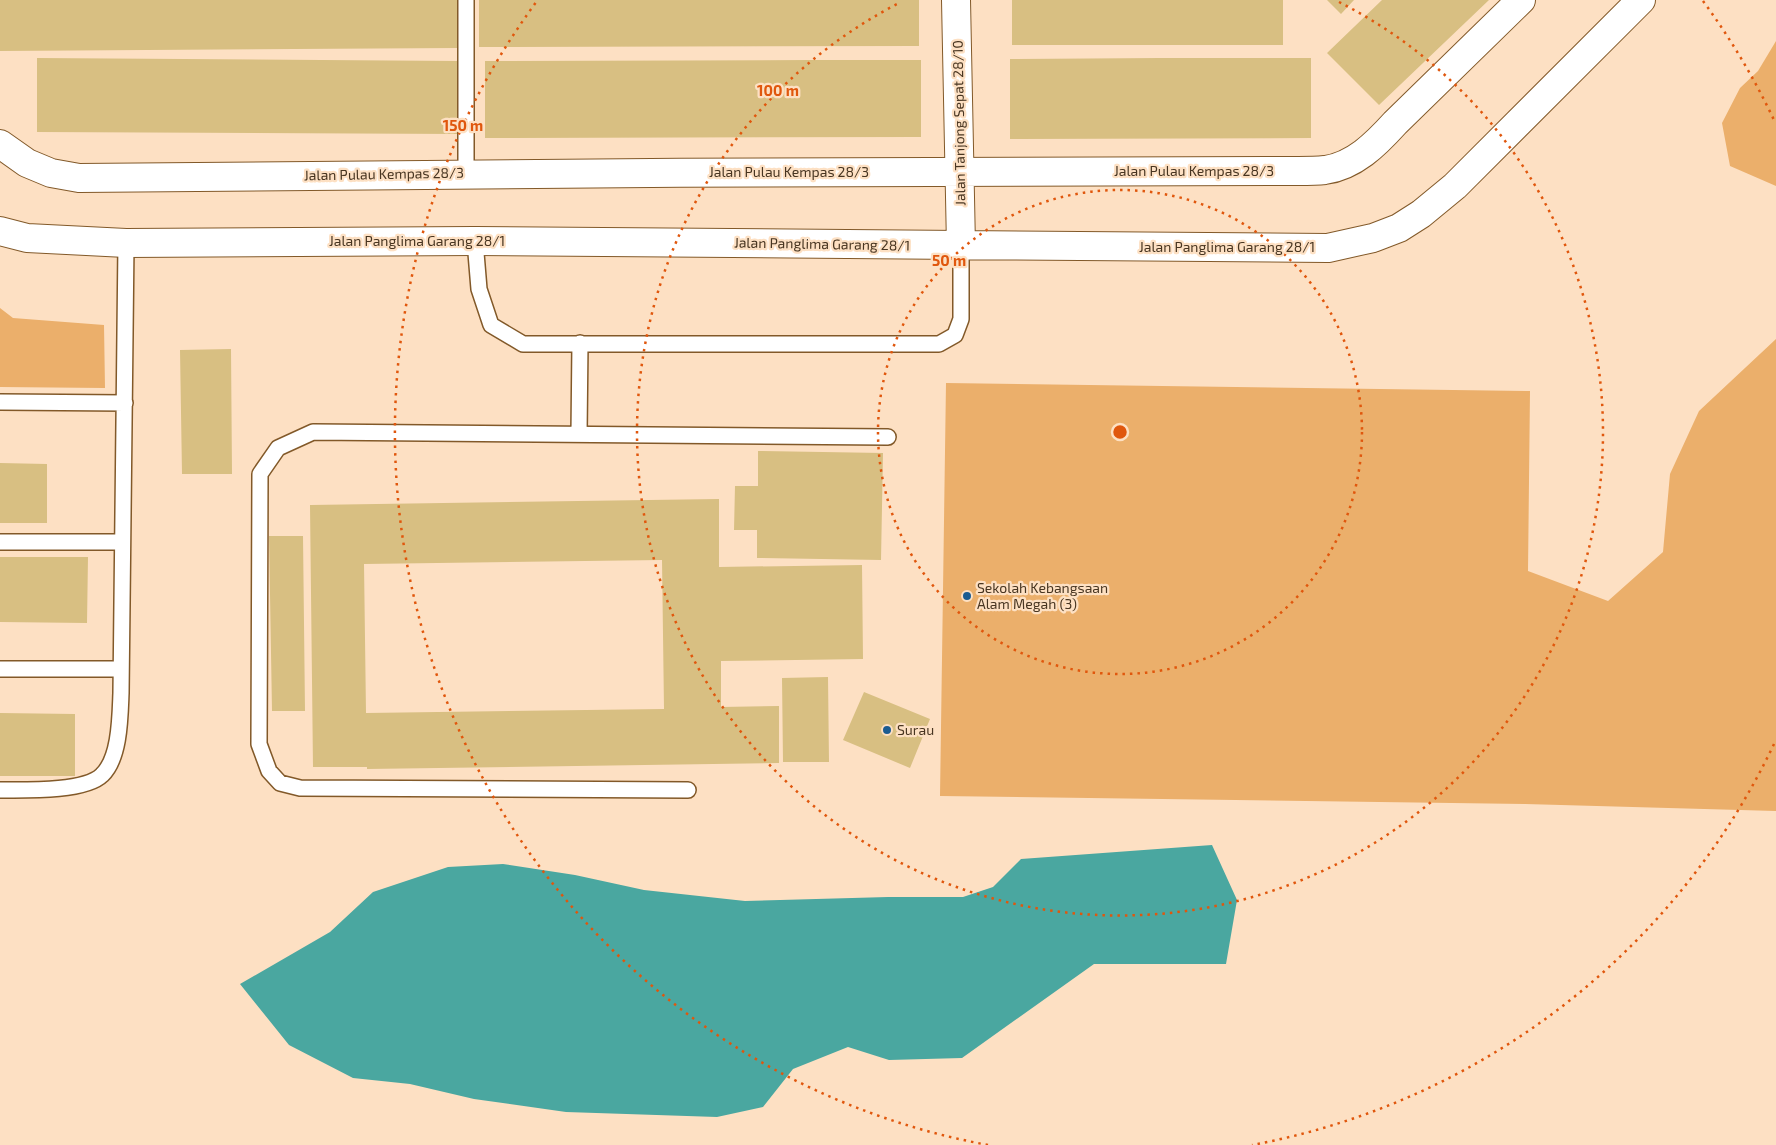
<svg xmlns="http://www.w3.org/2000/svg" width="1776" height="1145" font-family="'Exo 2',sans-serif">
<rect width="100%" height="100%" fill="#fde0c3"/>
<path fill="#ebaf6b" d="M1776,41V186L1730,166L1722,123L1740,88L1758,71Z
M0,308L13,318L104,325L105,388L0,387Z
M1776,339V811L1525,804L940,796L946,383L1530,391L1528,571L1608,601L1663,552L1670,474L1699,411Z"/>
<path fill="#4aa7a0" d="M1212,845L1237,900L1226,964H1094L962,1058L889,1060L848,1047L793,1069L763,1107L717,1117L566,1112L474,1099L410,1084L353,1078L289,1045L240,984L330,932L373,892L448,867L503,864L575,875L644,890L745,901L888,897H963L993,887L1021,859Z"/>
<path fill="#d8bf82" fill-rule="evenodd" d="M0,0H457V48L0,51Z
M479,0H919V46L479,47Z
M1012,0H1283V45H1012Z
M1327,0H1354L1341,14Z
M1382,0H1489L1379,105L1327,53Z
M37,58L458,61V134L37,132Z
M1160,58H1311V138L1010,139V59Z
M812,60H921V137L485,138V61Z
M231,349L232,474H182L180,350Z
M758,451L883,453L881,560L757,558V530H734L735,486H758Z
M0,463L47,464V523H0Z
M719,499V567L862,565L863,659L721,661V707L779,706V763L367,769V767H313L310,505ZM662,560L664,709L366,713L364,564Z
M269,536H303L305,711H272Z
M0,557H88L87,623L0,622Z
M828,677L829,762H783L782,678Z
M864,692L930,719L910,768L843,740Z
M0,713L75,714V776H0Z"/>
<g fill="none" stroke-linecap="round" stroke-linejoin="round">
<defs>
<path id="service" d="M466,0V173
M475,241L479,289L491,325L523,344H939L955,335L961,319V246
M0,402L125,403
M579,434L580,343
M0,542H122
M0,669H121
M0,790C24,790 85,792 102,775C120,758 120,717 121,693L126,243
M688,790L300,788L280,783L269,771L259,744L260,474L278,448L313,432L888,437"/>
<path id="minor" d="M956,0L961,246
M0,144L27,163L51,173L79,178C485,173 892,171 1298,171C1307,171 1316,171 1325,170C1354,166 1376,144 1395,123L1521,0
M0,231L27,238L126,243L475,241L1328,248L1373,238L1399,228L1421,214L1455,186L1641,0"/>
</defs>
<use href="#service" stroke="#825929" stroke-width="18"/>
<use href="#minor" stroke="#825929" stroke-width="30"/>
<use href="#service" stroke="#fff" stroke-width="15"/>
<use href="#minor" stroke="#fff" stroke-width="28"/>
</g>
<g fill="none" stroke="#e0570d" stroke-width="2.5" stroke-dasharray="2.5 5">
<circle cx="1120" cy="432" r="242"/>
<path d="M1339 2A483 483 0 1 1 901 2"/>
<path d="M1774 744A725 725 0 0 1 1252 1145M988 1145A725 725 0 0 1 537 1M1703 1A725 725 0 0 1 1774 120"/>
</g>
<g fill="#1b5c91" stroke="#fde0c3" stroke-width="2">
<circle cx="967" cy="596" r="5"/>
<circle cx="887" cy="730" r="5"/>
</g>
<g text-anchor="middle" stroke-width="4.5" stroke-linejoin="round" paint-order="stroke">
<g font-size="14" fill="#483521" stroke="#fde0c3">
<text transform="translate(959 123) rotate(-91)" y="5">Jalan Tanjong Sepat 28/10</text>
<text x="1194" y="176">Jalan Pulau Kempas 28/3</text>
<text x="789" y="177">Jalan Pulau Kempas 28/3</text>
<text transform="translate(384 174) rotate(-1)" y="5">Jalan Pulau Kempas 28/3</text>
<text x="417" y="246">Jalan Panglima Garang 28/1</text>
<text transform="translate(822 244) rotate(1)" y="5">Jalan Panglima Garang 28/1</text>
<text x="1227" y="252">Jalan Panglima Garang 28/1</text>
</g>
<g font-size="14" fill="#483521" stroke="#fde0c3" text-anchor="start">
<text x="977" y="593">Sekolah Kebangsaan<tspan x="977" dy="16">Alam Megah (3)</tspan></text>
<text x="897" y="735">Surau</text>
</g>
</g>
<circle cx="1120" cy="432" r="8" fill="#e0570d" stroke="#fde0c3" stroke-width="2.5"/>
<g font-size="15" text-anchor="middle" font-weight="bold" fill="#e0570d" stroke="#fde0c3" stroke-width="4.5" stroke-linejoin="round" paint-order="stroke">
<text x="778" y="96">100 m</text>
<text x="463" y="131">150 m</text>
<text x="949" y="266">50 m</text>
</g>
</svg>
